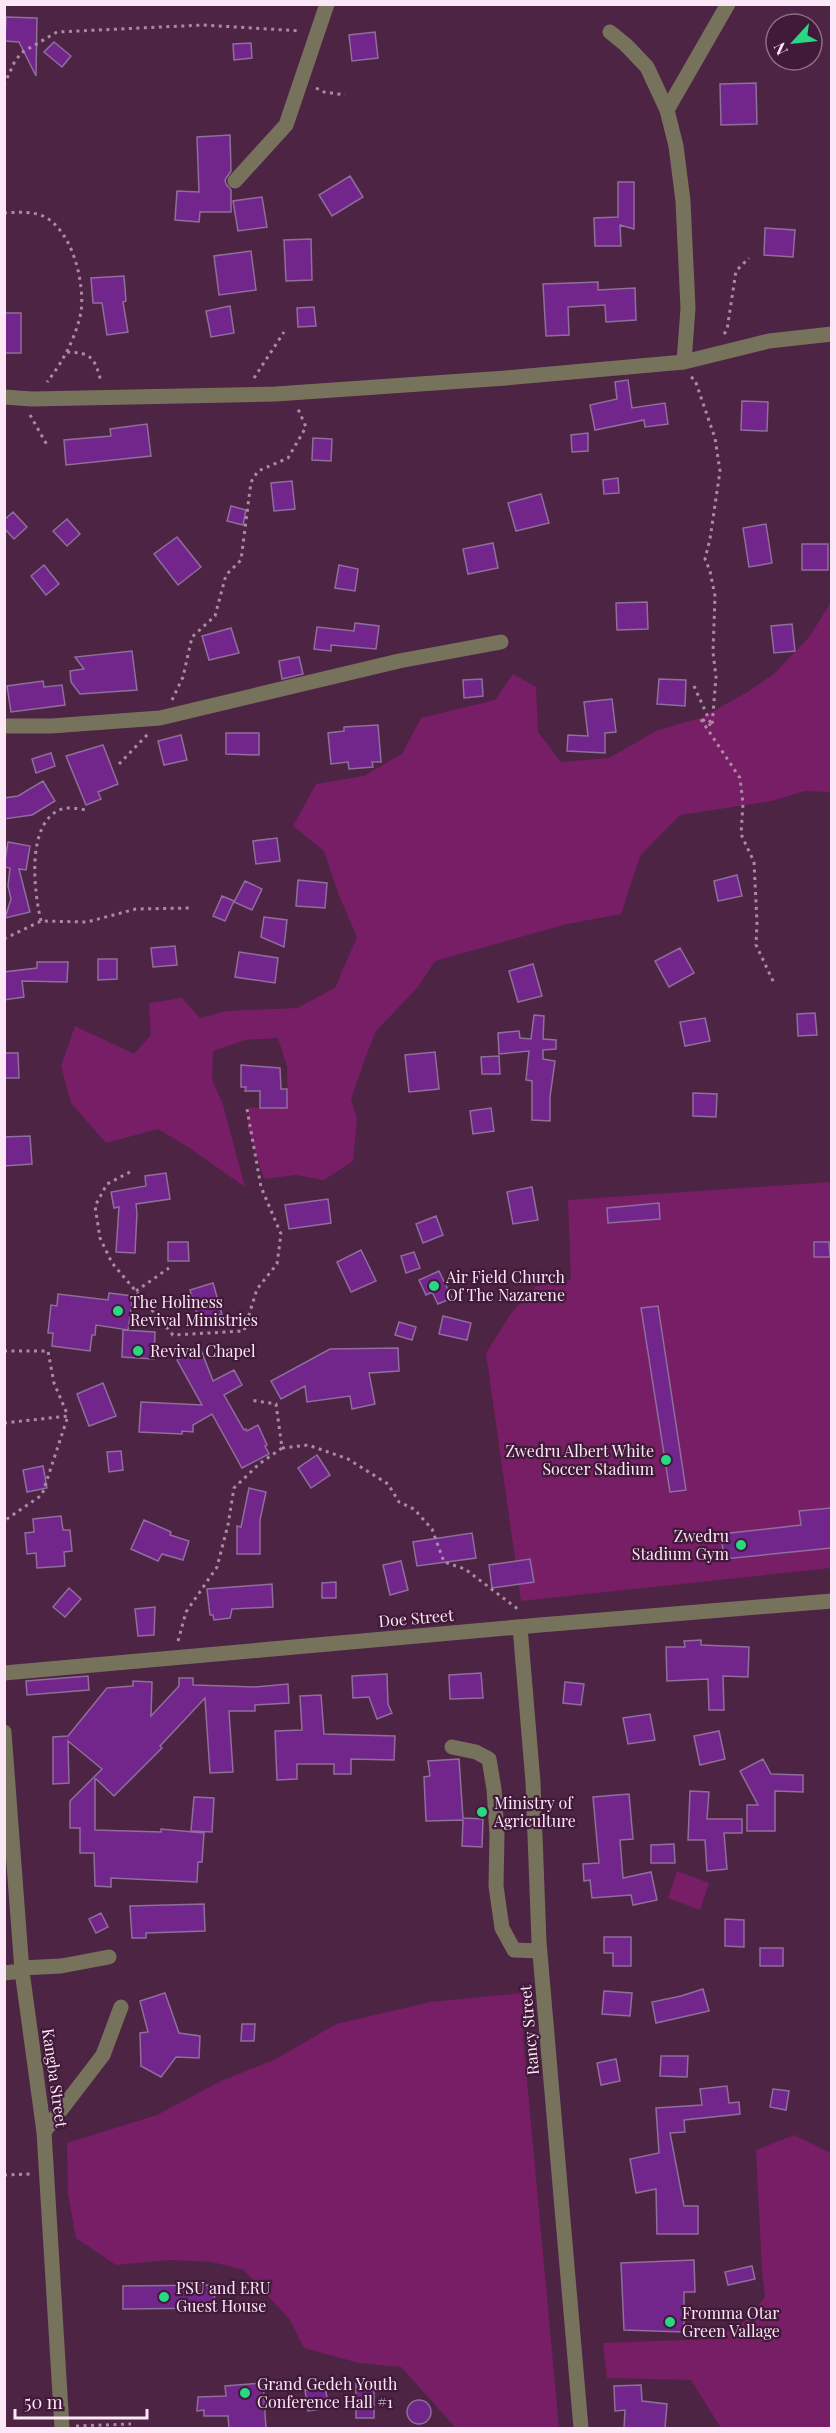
<svg xmlns="http://www.w3.org/2000/svg" width="836" height="2433" font-family="'Playfair Display',serif">
<rect width="100%" height="100%" fill="#4d2444"/>
<path fill="#771e67" d="M831,602V792L804,791L772,801L680,815L640,856L621,914L567,924L435,961L418,987L376,1031L366,1056L351,1099L357,1119L353,1161L324,1180L296,1175L264,1179L248,1128L249,1107L270,1109L288,1101L287,1067L278,1038L245,1040L213,1051L212,1079L223,1105L245,1187L191,1149L158,1129L106,1143L71,1103L61,1066L75,1026L134,1054L151,1035L149,1003L182,998L200,1018L227,1011L297,1008L335,988L357,937L338,893L324,851L293,826L316,784L364,776L402,754L421,718L495,700L513,674L536,687L538,732L561,762L609,758L658,730L701,718L744,694L774,674L810,636Z
M831,1182V1568L521,1601L486,1353L512,1312L536,1286L571,1280L568,1200Z
M677,1871L709,1883L700,1910L668,1898Z
M524,1993L523,2037L559,2428H456L401,2367L359,2363L304,2348L290,2320L244,2270L212,2262L169,2260L116,2265L76,2238L68,2194L67,2143L157,2115L221,2081L276,2059L336,2024L430,2002Z
M794,2135L831,2153V2428H721L691,2380L607,2378L603,2343L715,2339L750,2318L765,2296L762,2272L756,2150Z"/>
<path fill="#72268c" stroke="#8e6e9b" stroke-width="1.5" d="M6,17L37,18L36,76L19,42L5,41Z
M375,32L378,58L352,61L349,35Z
M54,42L71,56L62,67L44,52Z
M251,43L252,58L234,60L233,44Z
M756,83L757,124L721,125L720,84Z
M230,135L231,171L225,180L226,184L231,190V212H200L199,222L175,220L177,191L199,192L197,137Z
M350,176L363,197L332,216L319,195Z
M618,182H634V229L620,225L621,246H595L594,218L618,217Z
M262,197L267,227L238,231L233,201Z
M765,228L795,230L793,257L764,255Z
M311,239L312,280L286,281L284,240Z
M251,251L256,290L219,295L214,256Z
M124,276L126,301L123,302L128,332L107,335L102,303H93L91,278Z
M598,282V290L635,288L636,320L606,322L605,305L568,307L569,335L546,336L543,284Z
M230,306L234,333L211,337L206,311Z
M314,307L316,326L298,327L297,308Z
M4,313H21V353H4Z
M628,380L632,408L665,403L668,424L645,427L644,420L595,430L590,405L617,399L615,382Z
M742,401L768,402L767,431L741,430Z
M147,424L151,456L66,465L64,440L111,436L110,429Z
M588,433V451L572,452L571,435Z
M313,438L332,439L331,461L312,460Z
M618,478L619,493L604,494L603,480Z
M292,481L295,509L274,511L271,483Z
M541,494L549,523L516,531L508,503Z
M231,506L246,510L243,525L227,521Z
M13,512L27,527L14,539L4,528V520Z
M67,519L80,534L67,546L53,531Z
M766,524L772,563L749,567L743,528Z
M177,537L201,567L178,585L154,554Z
M493,543L498,568L468,574L463,549Z
M802,544H828V570H802Z
M44,565L59,584L46,595L31,576Z
M339,565L358,569L355,591L335,588Z
M647,602L648,629L617,630L616,603Z
M355,623L379,626L376,649L331,645V651L314,649L317,627L354,631Z
M792,624L795,651L774,653L771,626Z
M231,628L239,653L209,660L202,636Z
M132,651L137,690L80,694L71,682L70,671L84,669L75,657Z
M299,657L303,674L282,679L279,661Z
M482,679L483,696L464,698L463,680Z
M659,679L686,680L685,706L657,704Z
M43,681L44,687L62,685L65,705L11,712L7,686Z
M612,699L616,732L605,733V753L567,751L568,735L588,736L584,702Z
M378,725L381,762H372L373,767L349,769L348,762L331,764L328,733L344,731V727Z
M226,733H259V755L226,754Z
M181,735L187,760L164,765L158,741Z
M103,745L118,784L98,792L101,799L86,805L66,756Z
M51,753L55,766L36,773L32,759Z
M43,781L55,801L32,815L4,819V798L18,796Z
M277,838L280,861L256,864L253,841Z
M8,842L30,846L26,870L19,869L30,912L5,918L11,899L8,886L10,868L4,867Z
M737,875L742,896L718,901L714,881Z
M298,880L327,883L325,908L296,906Z
M245,881L262,889L252,910L234,902Z
M222,896L234,901L225,921L213,916Z
M264,917L287,920L284,947L261,937Z
M175,946L177,965L153,967L151,948Z
M680,948L694,973L669,987L655,961Z
M239,952L278,958L275,983L235,977Z
M98,959H117V979L98,980Z
M37,962H68L67,982L22,981L24,997L4,1000V972L37,968Z
M533,964L542,996L518,1002L509,971Z
M815,1013L817,1035L798,1036L797,1014Z
M534,1015L544,1016L543,1039L556,1040V1049L543,1050V1059L555,1061L550,1097V1121L532,1120V1081L526,1080L529,1051L499,1054L498,1033L519,1031L520,1038L531,1039Z
M705,1018L710,1041L685,1046L680,1022Z
M435,1052L439,1089L409,1092L405,1055Z
M4,1053H18L19,1078H4Z
M499,1056L500,1074H482L481,1057Z
M241,1065L280,1068L281,1089H287V1108H260V1091H245L246,1087H241Z
M693,1093L717,1094L716,1117L693,1116Z
M491,1108L494,1131L473,1134L470,1111Z
M30,1136L32,1164L4,1166V1137Z
M166,1173L170,1199L136,1204L137,1213L135,1253L116,1252L119,1207L114,1208L111,1192L146,1186L145,1176Z
M532,1187L538,1220L513,1224L507,1192Z
M328,1199L331,1223L289,1229L285,1205Z
M659,1203L660,1219L608,1223L607,1208Z
M436,1216L443,1235L423,1243L416,1224Z
M168,1242H188L189,1261H168Z
M814,1242H829L830,1257H814Z
M361,1250L376,1281L351,1292L337,1262Z
M414,1252L420,1268L406,1273L401,1256Z
M439,1271L452,1298L438,1304L432,1292L426,1295L419,1280Z
M213,1283L222,1314L199,1321L190,1290Z
M109,1293L133,1296L128,1330L96,1325L95,1335H92L90,1351L52,1346L53,1333H48L51,1305L57,1306L58,1294L108,1300Z
M658,1306L686,1490L670,1492L641,1308Z
M443,1316L471,1323L467,1340L439,1334Z
M399,1322L416,1327L412,1340L395,1335Z
M123,1330L155,1332L154,1359L122,1357Z
M398,1348L399,1371L369,1373L375,1404L352,1409L350,1396L307,1402L305,1386L281,1399L271,1381L330,1349Z
M201,1350L213,1381L234,1370L242,1385L224,1395L244,1430L246,1429L247,1431L258,1425L267,1445L265,1446L269,1454L242,1468L212,1414L193,1425V1432L182,1431V1434L139,1432L141,1402L202,1405L177,1360Z
M103,1383L116,1416L89,1426L77,1394Z
M121,1451L123,1470L109,1472L107,1452Z
M317,1455L330,1475L311,1488L298,1468Z
M43,1466L47,1488L27,1492L23,1470Z
M249,1488L266,1492L260,1520V1554H237V1526L241,1527Z
M831,1508V1548L724,1559L721,1534L801,1525L799,1511Z
M61,1516L63,1530H70L72,1551L64,1552L65,1566L37,1568L36,1553L27,1554L25,1533L34,1532L33,1519Z
M144,1520L171,1532L170,1535L189,1541L183,1560L162,1554L158,1561L131,1549Z
M472,1533L476,1558L417,1566L413,1542Z
M530,1559L534,1582L492,1588L489,1565Z
M401,1561L408,1590L390,1595L383,1565Z
M336,1582V1598H322V1583Z
M272,1584L273,1607L232,1609L230,1618L214,1620L213,1615H210L207,1589Z
M69,1588L81,1599L65,1617L53,1607Z
M155,1607L154,1635L138,1636L135,1609Z
M701,1640V1645L749,1647L748,1677L723,1676L724,1710H709L708,1679L667,1681L666,1647H685L684,1641Z
M481,1673L483,1698L450,1699L449,1675Z
M387,1674L388,1704L392,1713L377,1719L369,1697L353,1698L352,1676Z
M88,1676L89,1690L27,1695L26,1681Z
M179,1678H193V1685L255,1687L288,1684L289,1703L255,1705V1711H229L233,1772L210,1773L205,1698L160,1746L162,1748L114,1796L95,1778V1830L161,1832V1829L204,1833L202,1862H198L197,1882L111,1878V1887L95,1886L94,1853H80V1828H70V1801L102,1769L68,1741L69,1783L53,1784V1737L68,1736L107,1688L133,1686V1681L152,1682L151,1716L179,1686Z
M565,1682L584,1684L581,1705L563,1703Z
M321,1695L324,1734L395,1736L394,1760L351,1759V1774H334V1764H297V1779L277,1780L275,1731L302,1730L300,1696Z
M650,1714L655,1740L628,1744L623,1718Z
M719,1731L725,1759L700,1765L694,1736Z
M459,1759L463,1818L483,1819L482,1847L462,1846L463,1820L426,1821L424,1777L430,1776L428,1761Z
M763,1759L771,1774L803,1775V1792L775,1791V1831H747V1805H758L740,1771Z
M690,1791L709,1792L707,1819H742V1833H724L727,1869L707,1871L705,1840H688Z
M629,1794L633,1839L620,1840L623,1878L651,1872L657,1900L633,1905L631,1895L592,1898L590,1880L584,1881L583,1864L599,1863L593,1797Z
M194,1797L214,1798L212,1832L191,1831Z
M674,1844L675,1863H651V1845Z
M204,1904L205,1931L146,1933V1938H132L130,1906Z
M101,1913L108,1927L96,1933L89,1919Z
M725,1919L744,1920V1947L725,1946Z
M604,1937H631V1966H613V1953H604Z
M760,1948H783V1966H760Z
M703,1989L709,2011L656,2023L652,2002L681,1996Z
M604,1991L632,1993L630,2016L602,2014Z
M165,1993L179,2033L200,2036L199,2058L176,2057L161,2077L141,2066L140,2033L148,2032L140,2001Z
M242,2024H255L254,2041H241Z
M661,2056H688L687,2077L660,2076Z
M616,2059L620,2081L601,2085L597,2063Z
M727,2086L729,2103L739,2102L740,2114L684,2120L685,2132L670,2133L684,2206H698V2234H657L656,2189L636,2193L630,2159L659,2153L656,2108L702,2105L700,2089Z
M773,2089L789,2091L786,2110L770,2107Z
M694,2260L695,2292H684V2332L624,2330L621,2263Z
M752,2266L755,2279L728,2285L725,2272Z
M214,2285L215,2308L123,2309V2286Z
M263,2383L266,2428H229L228,2416H204V2410L197,2411L198,2397L226,2396L225,2386Z
M356,2383H374V2418H356Z
M641,2385L642,2401L667,2404L665,2428H624L625,2410L615,2411L614,2386Z
M325,2387L329,2408L308,2411L305,2390Z
M407 2412a12 12 0 1 1 24 0a12 12 0 1 1-24 0Z"/>
<g fill="none" stroke-linecap="round" stroke-linejoin="round">
<path stroke="#aa8ba2" stroke-width="3" stroke-dasharray="3 4.5" stroke-linecap="butt" d="M4,85L14,63L21,53L57,32L203,25L301,31
M316,88L324,92L345,95
M4,213C18,212 33,211 45,217C73,232 85,284 81,312C76,337 63,362 47,382
M724,334L727,330L736,271L749,258
M67,352C92,353 94,357 101,381
M691,377L695,380L715,438L720,471L710,539L705,559L710,571L715,596L713,652L716,677L712,726
M254,378L284,332
M30,415L47,445
M694,686L712,726L700,718L740,778L743,804L741,834L754,862L757,923L756,945L774,983
M172,700L183,677L192,637L215,616L226,575L241,560L251,482L258,471L288,458L306,427L298,409
M119,764L148,734
M41,921C34,892 26,826 59,810C68,806 78,809 87,810
M4,939L41,921L87,922L136,909L189,908
M130,1172L107,1184L95,1206L100,1238L112,1263L173,1335L244,1331L257,1289L277,1264L281,1234L261,1187L247,1109
M136,1291L169,1268
M4,1351H48L54,1383L68,1416
M4,1423L68,1416L42,1495L4,1521
M282,1448L308,1445L348,1459L388,1484L399,1502L414,1509L432,1529L444,1562L465,1569L519,1610
M178,1641L186,1612L217,1567L228,1525L234,1488L259,1464L282,1448L276,1404L250,1400
M4,2175L30,2174
M76,2426L131,2424"/>
<path stroke="#77725b" stroke-width="15" d="M610,32L626,45L647,67L667,110L676,146L683,201L688,308L684,362
M667,110L728,4
M235,181L286,125L327,4
M4,397L32,399L276,394L506,378L684,362L769,341L832,334
M4,726H51L160,718L399,661L501,642
M520,1627L533,1782L539,1942L581,2428
M4,1673L540,1625L832,1601
M4,1732L22,1971L44,2132L62,2428
M452,1747L476,1752L489,1759L494,1789L497,1834L496,1886L502,1928L514,1950L540,1951
M21,1968L61,1966L109,1957
M4,1973L22,1971
M44,2132L103,2055L121,2007"/>
</g>
<g fill="#29d885" stroke="#411a39" stroke-width="2">
<circle cx="434" cy="1286" r="6"/>
<circle cx="118" cy="1311" r="6"/>
<circle cx="138" cy="1351" r="6"/>
<circle cx="666" cy="1460" r="6"/>
<circle cx="741" cy="1545" r="6"/>
<circle cx="482" cy="1812" r="6"/>
<circle cx="164" cy="2297" r="6"/>
<circle cx="670" cy="2322" r="6"/>
<circle cx="245" cy="2393" r="6"/>
</g>
<g text-anchor="middle" stroke-width="4.5" stroke-linejoin="round" paint-order="stroke">
<g font-size="16" fill="#fce7f6" stroke="#411a39" text-anchor="start">
<text x="446" y="1283">Air Field Church<tspan x="446" dy="18">Of The Nazarene</tspan></text>
<text x="130" y="1308">The Holiness<tspan x="130" dy="18">Revival Ministries</tspan></text>
<text x="150" y="1357">Revival Chapel</text>
<text x="654" y="1457" text-anchor="end">Zwedru Albert White<tspan x="654" dy="18">Soccer Stadium</tspan></text>
<text x="729" y="1542" text-anchor="end">Zwedru<tspan x="729" dy="18">Stadium Gym</tspan></text>
<text x="494" y="1809">Ministry of<tspan x="494" dy="18">Agriculture</tspan></text>
<text x="176" y="2294">PSU and ERU<tspan x="176" dy="18">Guest House</tspan></text>
<text x="682" y="2319">Fromma Otar<tspan x="682" dy="18">Green Vallage</tspan></text>
<text x="257" y="2390">Grand Gedeh Youth<tspan x="257" dy="18">Conference Hall #1</tspan></text>
</g>
<g font-size="16" fill="#fce7f6" stroke="#411a39">
<text transform="translate(416 1618) rotate(-5)" y="6">Doe Street</text>
<text transform="translate(529 2030) rotate(-95)" y="6">Rancy Street</text>
<text transform="translate(55 2078) rotate(82)" y="6">Kangba Street</text>
</g>
</g>
<rect width="836" height="2433" fill="none" stroke="#fce7f6" stroke-width="12"/>
<g transform="translate(794 42) rotate(243)"><circle r="28" fill="#411a39" stroke="#8c6c85" stroke-width="1.5"/>
<path d="M0-4.5L10 22L0 15L-10 22Z" fill="#29d885"/>
<text y="-9" font-size="16" font-weight="bold" text-anchor="middle" fill="#fce7f6">N</text>
</g>
<path d="M15 2409v9h132v-9" fill="none" stroke="#fce7f6" stroke-width="3"/>
<text x="24" y="2409" font-size="18" fill="#fce7f6" stroke="#411a39" stroke-width="4.5" paint-order="stroke">50 m</text>
</svg>
